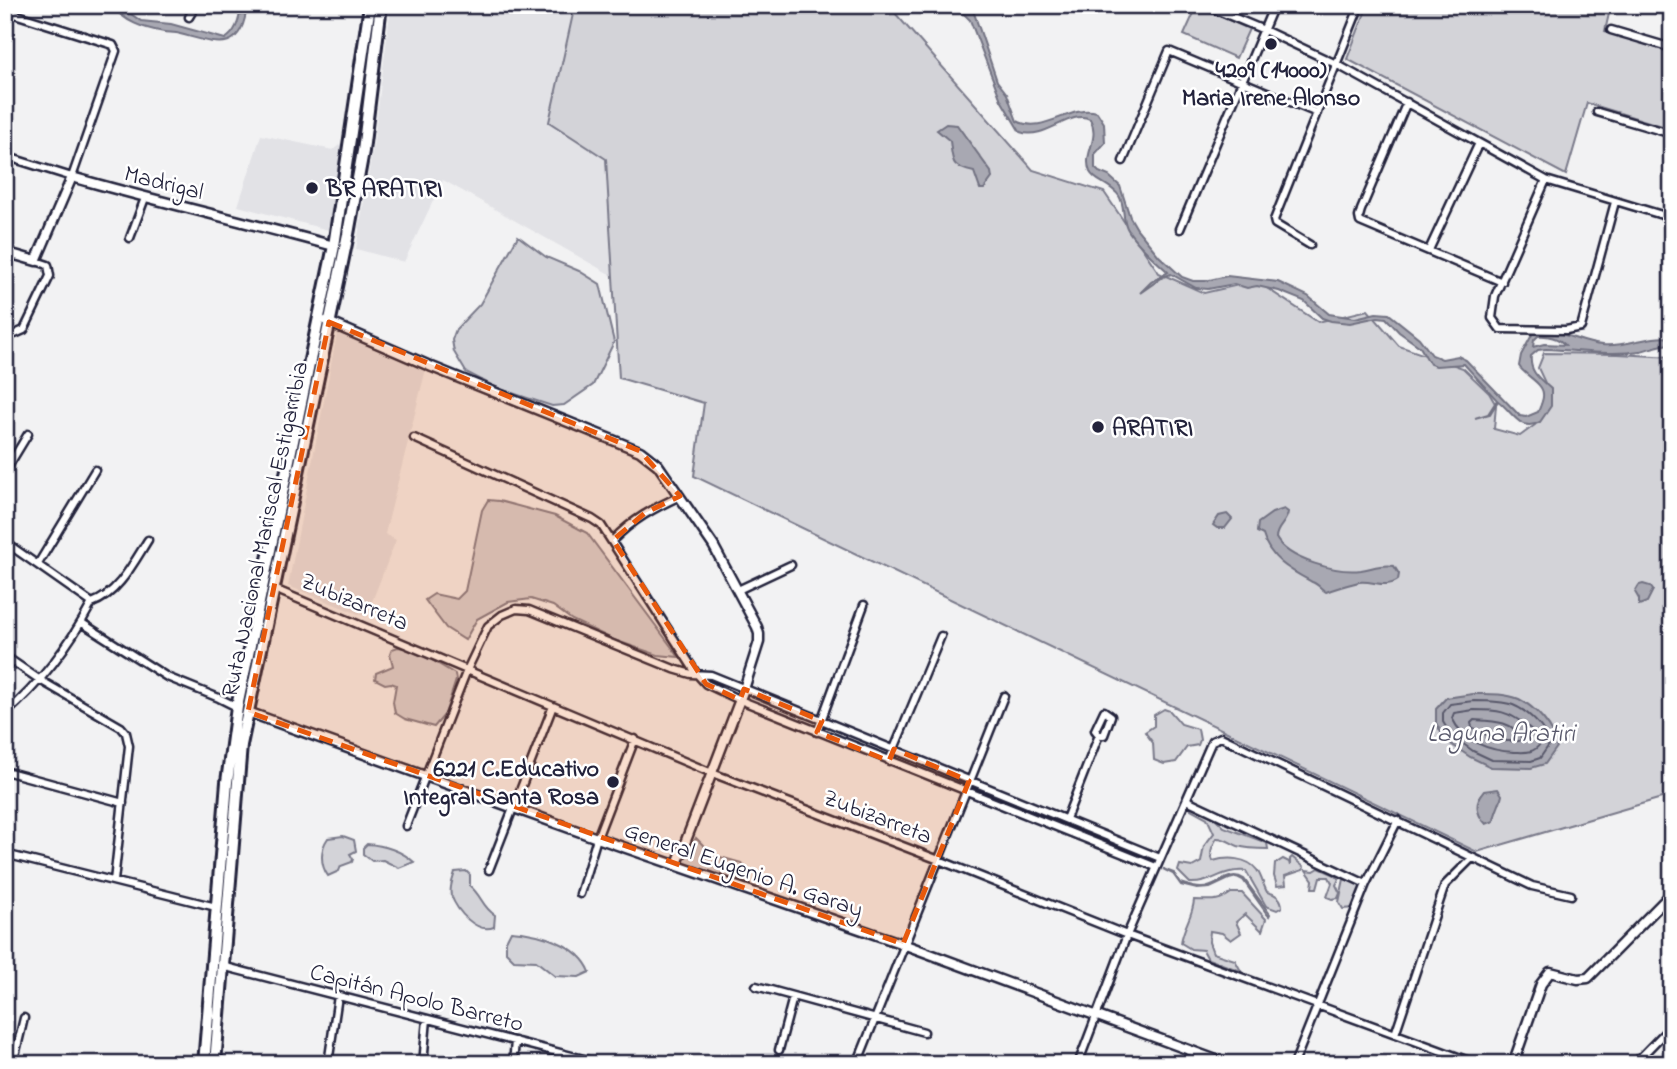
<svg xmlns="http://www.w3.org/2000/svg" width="1677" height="1069" font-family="'Indie Flower',sans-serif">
<rect width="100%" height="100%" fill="#f2f2f3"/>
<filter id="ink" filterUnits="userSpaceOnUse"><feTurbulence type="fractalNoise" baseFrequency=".0143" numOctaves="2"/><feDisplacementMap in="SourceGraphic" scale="14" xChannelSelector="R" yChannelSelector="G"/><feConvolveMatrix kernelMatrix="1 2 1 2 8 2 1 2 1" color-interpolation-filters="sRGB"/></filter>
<g filter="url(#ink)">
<path fill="#e2e2e6" d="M391,5H575L549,122L606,159L613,276L443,180L404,262L356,249L374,139Z
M261,135L333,150L348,138L332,231L238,206Z
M338,328L427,365L385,534L396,540L366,617L288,586Z"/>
<path fill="#d3d3d8" stroke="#7a7a8a" stroke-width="2" d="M575,5H888L1033,170L1104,192L1159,273L1204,293L1256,281L1318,322L1368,310L1399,346L1463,368L1489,393L1496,405L1494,429L1520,436L1535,425L1547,387L1538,368L1544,353L1618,354L1672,357V795L1477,852L694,476L704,403L619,378L606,159L549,122Z
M1368,5H1611L1605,31L1672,53V129L1587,103L1566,175L1347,59Z
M1197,6L1249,29L1236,58L1184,35Z
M518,236L546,257L579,271L600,284L614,342L593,385L564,405L552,406L497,388L466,372L454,352L452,340L456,329L480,304Z
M488,500L499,501L555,516L587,533L679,657L658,655L614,640L572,620L553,606L531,599L508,602L477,619L465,640L446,628L425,600L434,594L457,599L465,591L482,510Z
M398,647L415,650L455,674L456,680L445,714L434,727L405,719L395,713L393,702L396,685L391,683L385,684L375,679L376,673L393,666L390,654L392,649Z
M1164,709L1170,711L1181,724L1198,729L1200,740L1198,745L1187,747L1176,762L1164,764L1154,760L1153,743L1145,732L1154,726V715Z
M1190,804L1216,819L1224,827L1267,843L1268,849C1259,849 1247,849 1238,846C1230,843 1226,838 1217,838C1212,847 1209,851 1213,861C1227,857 1247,857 1257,870C1262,877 1263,885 1267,892C1276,894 1282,898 1282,907L1277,910L1266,906L1246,871C1221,869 1212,884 1190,883L1178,871L1180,865L1192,867L1201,862L1204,846L1214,833L1207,818L1191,809Z
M343,836L354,840L356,851L350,854L353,859L352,862L341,866L339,871L328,876C320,865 320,849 328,838Z
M696,838L713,855L741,863L750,871L749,883L743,884L727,877L715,878L699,873L691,875L683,863C684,857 693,845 696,838Z
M367,844C384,845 402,851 414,862L399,868L383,860L372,861L363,854V848Z
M1292,857L1304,867L1303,870L1285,876L1286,885L1277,886L1274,876L1275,864L1283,859L1289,862L1290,866V859Z
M1319,868L1335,875L1339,879L1336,885L1340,893L1338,898L1332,899L1327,897L1332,883L1329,877H1320L1317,888H1312L1313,880L1306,870L1314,871Z
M466,871L470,875V886C482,896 482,907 495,915L494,927C476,934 457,911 451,895C449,888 453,879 455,872Z
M1344,879L1360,884L1361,887L1354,908L1343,909L1339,902Z
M1231,893H1242L1266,919L1262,931L1245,914L1236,922L1241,933L1231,940L1222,933L1210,931L1209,942L1213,953L1235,960L1241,971L1208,959L1203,950L1191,949L1181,943C1183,927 1193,916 1194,900C1209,900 1218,903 1231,893Z
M511,931C539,933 579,944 590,972L579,977L555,976L536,961L514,960L506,952V941Z"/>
<path fill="#a8a8b2" stroke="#727282" stroke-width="2" fill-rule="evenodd" d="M111,5H118L141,21L171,24L225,39C237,32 240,18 241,5H247C242,56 215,43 180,34C175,32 169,33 164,32C142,28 125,22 111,5Z
M942,5H967L974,13L997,81L1007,94L1017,121C1044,135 1070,104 1097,112L1104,123L1105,143L1095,154V168L1099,172L1109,176L1120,186L1130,217L1137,229L1159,256L1182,277L1193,281H1205L1227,276L1278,282L1308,296L1329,314L1355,318L1376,313L1389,314L1419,338L1432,355L1442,359L1458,356L1466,360L1520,416L1526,417L1538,412C1540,407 1544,399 1543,394C1543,383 1524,375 1519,366L1521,355L1533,333C1554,326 1579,343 1602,345C1626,348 1648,334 1672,338V344C1660,344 1651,349 1640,351C1609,356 1577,350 1546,349L1538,350L1531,356C1529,372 1540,379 1551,389V406L1540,422C1520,433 1513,412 1498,401L1490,414L1475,418L1488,414L1497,400L1464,364L1436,366L1430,364L1420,347L1399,332L1386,318L1378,317L1350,323L1331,321L1322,318L1304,301L1279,291L1257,286L1247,288L1234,284L1208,289L1196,288L1171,274L1163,277L1140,293L1151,282L1168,272C1156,261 1134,242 1127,228C1122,218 1125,205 1119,196C1111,184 1095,182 1090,172C1082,153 1101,140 1090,119C1070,109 1045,141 1020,132L1001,100L970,20L963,13ZM1538,336C1547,335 1559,338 1565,345L1544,344L1533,347L1534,340Z
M946,124L957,125L991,172L992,178L984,189H980L974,172C950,167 953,162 950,141L937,130Z
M1284,509L1288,512C1287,523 1276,527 1276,538C1288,560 1337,573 1361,570C1373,568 1382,564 1394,566L1399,574L1398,580C1386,589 1372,580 1359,582C1347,585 1336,588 1326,592C1321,589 1318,584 1312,582C1292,571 1270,560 1263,535L1257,532L1258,523L1272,513Z
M1227,514L1232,519L1225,528H1217L1213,525L1219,516Z
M1643,584L1650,586L1653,590L1647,602L1639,605V599L1635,592L1639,585Z
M1473,694C1487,694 1505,693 1519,699C1535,707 1556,729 1557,747L1545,764L1531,768L1491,767L1470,757L1445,740L1436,723V709L1446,698Z
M1498,789L1502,795C1500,805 1495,811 1494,821L1486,824C1475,813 1475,802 1484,791Z
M1163,869L1174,873L1180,883C1187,885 1196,889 1202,888C1218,888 1228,869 1244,879L1270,914L1269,916L1267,914L1243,880L1237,877L1229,879L1210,888L1197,889L1181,885L1173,874Z"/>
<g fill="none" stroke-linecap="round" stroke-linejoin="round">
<path stroke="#58586b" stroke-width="2" d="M1474,701C1487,701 1501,701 1513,705C1528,711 1548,730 1549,745L1540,758L1531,761L1492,760L1473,751L1451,735L1443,722V713L1450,704Z
M1474,710C1498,710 1508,711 1527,726C1534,732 1538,735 1540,744C1533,754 1525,752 1514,752C1490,751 1463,742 1452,718L1454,713Z
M1474,720C1493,721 1514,721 1522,739L1519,741H1497L1472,727L1471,723Z"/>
<path stroke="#727282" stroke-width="2" d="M1664,893L1672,885"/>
<defs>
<path id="minor" d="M1204,5L1264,30L1336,64L1546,180L1672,218
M5,11L113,45L116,51L72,177L8,157
M189,17L196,5
M1611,30L1672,48
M1407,102L1361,210L1359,217L1360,222L1502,282
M1597,112L1672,134
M1123,161L1169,51L1317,113
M1546,180L1495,296L1492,318L1500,329L1566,330L1581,327L1615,202
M1180,229L1274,5
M130,238L145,198
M1310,245L1275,224L1274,220L1360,5
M1429,250L1479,143
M5,333L15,334L24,330L50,276L48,265L36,261
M414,438L592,519L601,525L696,673L706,684L740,700L1156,867
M5,472L28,434
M613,540C632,520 654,508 680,496
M5,542L92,603
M38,564L95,470
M272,588L712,773L939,860L1127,935L1477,1064
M738,590L791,565
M92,603C118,594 134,562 148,540
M82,623L167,677L219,698L237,707
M5,656L40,680L121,727L126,733L129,746L114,881
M5,714C41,683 70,644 92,603
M817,732L864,605
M889,761L941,636
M5,771L123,803
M1187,800L1366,884
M1066,819L1099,735H1104L1111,716L1104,711L1095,730L1099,735
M406,826L467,670L488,626L502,615L516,609L529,610L674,669L691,674L711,675L1160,858
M5,854L216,907
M489,870L553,706
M580,894L597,838L635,739
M222,966L603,1064
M756,986L924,1032
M1395,1034L1445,885L1472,858
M779,1050L793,997
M13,1064L24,1018
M328,1064L338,996
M423,1064L427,1019
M513,1064L515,1041
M857,1064L1004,696
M1078,1064L1127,935L1212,741L1221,737L1532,886L1571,895
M1294,1064L1366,884L1398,820
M1634,1064L1672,1025"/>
<path id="tertiary" d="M5,252L36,261L72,177C159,202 247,222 334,246
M326,321L432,367L640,451L658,465L713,545L757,627L759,634V642L744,689L677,864
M248,712L597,838L903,944L1227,1064
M1513,1064L1541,984L1550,972L1578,979L1588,978L1672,893"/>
<path id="trunk" d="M204,1064L227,782L237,707L334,246L370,5
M215,1064L241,745L348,234L363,151L381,5"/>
</defs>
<use href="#minor" stroke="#22223b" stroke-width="11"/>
<use href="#tertiary" stroke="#22223b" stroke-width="13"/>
<use href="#trunk" stroke="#22223b" stroke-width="16"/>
<use href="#minor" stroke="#fff" stroke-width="6"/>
<use href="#tertiary" stroke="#fff" stroke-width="8"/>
<use href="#trunk" stroke="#fff" stroke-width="10"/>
</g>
</g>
<path fill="#e8590c" fill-opacity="0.2" stroke="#e8590c" stroke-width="5" stroke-dasharray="14 9" stroke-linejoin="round" d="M329,322L640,451L680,496L645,513L613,540L706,684L740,700L744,689L822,721L817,732L889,761L894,749L969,781L903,944L248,712Z"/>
<g fill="#22223b" stroke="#fff" stroke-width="2.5">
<circle cx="1271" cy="44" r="7"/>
<circle cx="312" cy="188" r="7"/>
<circle cx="1098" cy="427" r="7"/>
<circle cx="613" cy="782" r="7"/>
</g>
<g text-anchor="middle" stroke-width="5" stroke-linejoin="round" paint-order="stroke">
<g font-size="24" font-weight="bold" fill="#22223b" stroke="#fff" text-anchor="start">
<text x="1271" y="77" text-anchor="middle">4209 (14000)<tspan x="1271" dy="28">Maria Irene Alonso</tspan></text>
<text x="326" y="196">BR ARATIRI</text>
<text x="1112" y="435">ARATIRI</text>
<text x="599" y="776" text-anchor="end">6221 C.Educativo<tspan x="599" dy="28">Integral Santa Rosa</tspan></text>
</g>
<g font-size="24" fill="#22223b" stroke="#fff">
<text transform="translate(164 182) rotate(14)" y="8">Madrigal</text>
<text transform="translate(264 529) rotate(-78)" y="8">Ruta Nacional Mariscal Estigarribia</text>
<text transform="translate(355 601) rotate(23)" y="8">Zubizarreta</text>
<text transform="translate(878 816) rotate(21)" y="8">Zubizarreta</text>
<text transform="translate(744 869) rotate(19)" y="8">General Eugenio A. Garay</text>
<text transform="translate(417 997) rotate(14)" y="8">Capitán Apolo Barreto</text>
</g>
<g font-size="26" font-style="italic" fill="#58586b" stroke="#fff">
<text x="1501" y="741">Laguna Aratiri</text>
</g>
</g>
<rect width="1677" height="1069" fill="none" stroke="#fff" stroke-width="28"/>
<rect x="14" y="14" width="1649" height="1041" fill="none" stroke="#22223b" stroke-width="2.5" filter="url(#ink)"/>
</svg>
